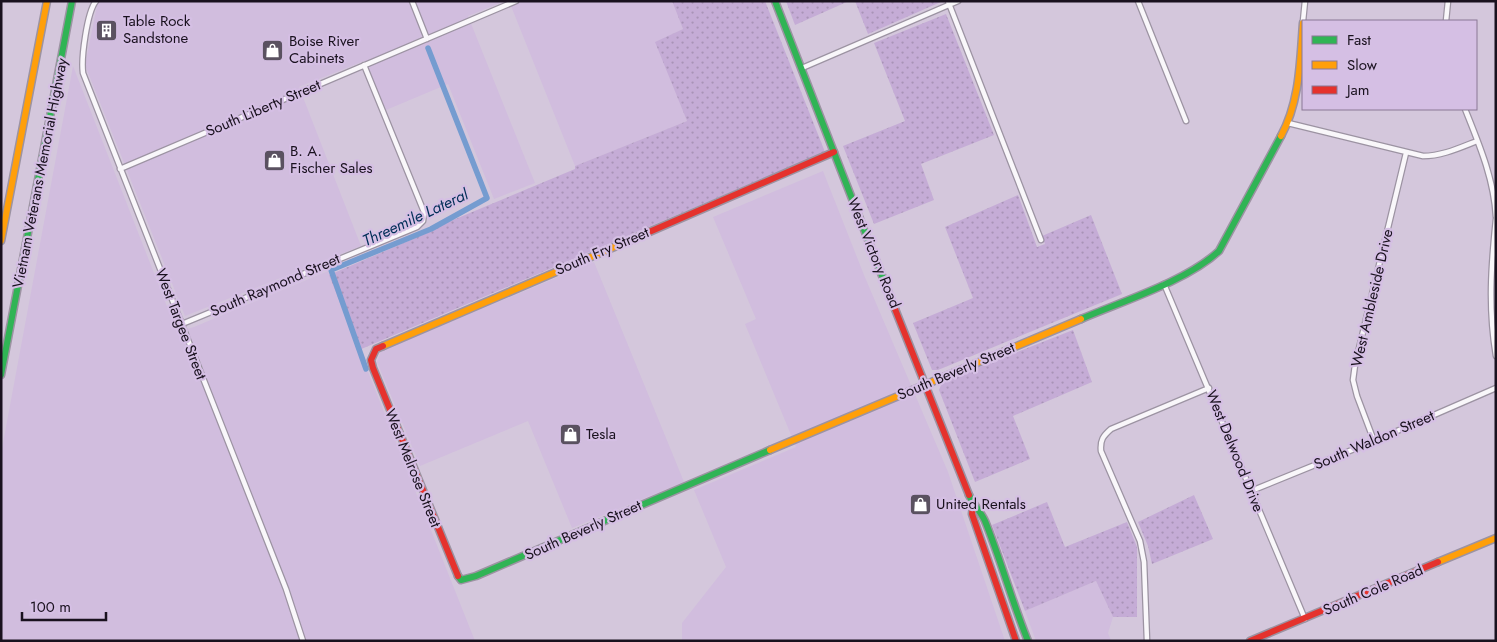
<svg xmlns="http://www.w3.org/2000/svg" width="1497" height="642" font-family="Jost,sans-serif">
<defs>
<pattern id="grass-dots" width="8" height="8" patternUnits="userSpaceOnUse" patternTransform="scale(1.25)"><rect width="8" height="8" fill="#c5acd6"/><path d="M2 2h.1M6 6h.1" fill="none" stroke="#a993b7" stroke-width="1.8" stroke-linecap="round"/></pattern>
</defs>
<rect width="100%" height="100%" fill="#d4c7dc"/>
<path fill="#d1bdde" d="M90,1H505L468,16L535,183L494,199L448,84L386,110L364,61L299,87L361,246L185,316L85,65L97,6Z
M509,1H672L683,29L656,42L687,121L575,166Z
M73,66L177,332L194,327L328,271L475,641H1V454Z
M823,171L864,275L948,472L1005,641H682V623L726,567L694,490L796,447L745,324L756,319L713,217Z
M594,262L684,482L572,528L528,421L420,466L377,362L381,351Z
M1096,581L1113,617L1108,633L1111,641H1036L1025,611Z"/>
<path fill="url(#grass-dots)" d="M672,1H765L825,152L359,350L329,275L434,230L441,225L575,169V166L687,121L655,42L683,29Z
M786,1H849L795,25Z
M855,1H943L868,34Z
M946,14L994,135L921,164L934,200L874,224L843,146L905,121L874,43Z
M1018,195L1037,247L1045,244L1042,236L1091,215L1122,294L938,370H932L913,323L973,298L945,227Z
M1073,330L1092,382L1013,416L1030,459L975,482L939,390L941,385L946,380Z
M1194,495L1213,539L1152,564L1148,546L1138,522Z
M1047,502L1065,547L1127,522L1137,547V617H1113L1096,581L1025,611L992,525Z"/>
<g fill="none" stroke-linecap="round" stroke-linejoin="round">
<path stroke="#759cd0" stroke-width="5.5" d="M366,369L331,270L431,229L487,198L428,48"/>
<defs>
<path id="street" d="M96,1C87,12 81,58 83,73L286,589L303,641
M412,1L427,39
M948,1L1041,240
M1138,1L1186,121
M1303,21L1305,1
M1446,21L1448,1
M802,68L958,1
M1465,109C1479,144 1494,179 1496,217
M1288,123L1423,156C1442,156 1459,148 1477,141
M120,169L516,1
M1496,219C1491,267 1488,308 1496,356
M1164,284L1305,619
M182,324L417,227L423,221L424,212L364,65
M1374,441L1357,396L1353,380L1355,365L1406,153
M1251,491L1374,441L1496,388
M1147,641L1144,562L1140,541L1101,451C1100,440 1103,436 1111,429L1209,388"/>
<path id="fast" d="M775,1L895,309
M1081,319C1123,301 1187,281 1219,251L1281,136
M1,375L72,1
M969,495C973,504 981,512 985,521C1001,560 1012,602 1028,641
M458,576L461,580L476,576L770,450"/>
<path id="slow" d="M1281,136C1300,101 1300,61 1303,23
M1,241L47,1
M383,346L633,239
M770,450L1081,319
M1438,562L1496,538"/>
<path id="jam" d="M633,239L834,152
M895,309L969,495
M383,346L376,349L371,360L373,368L458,576
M973,504L972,514L1016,641
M1250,641L1438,562"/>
</defs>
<use href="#street" stroke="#9c93a2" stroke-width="7"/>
<use href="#fast" stroke="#9c93a2" stroke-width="9"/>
<use href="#slow" stroke="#9c93a2" stroke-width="9"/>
<use href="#jam" stroke="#9c93a2" stroke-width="9"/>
<use href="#street" stroke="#f9f7fa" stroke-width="4.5"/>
<use href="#fast" stroke="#30b455" stroke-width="6"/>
<use href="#slow" stroke="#ff9f0a" stroke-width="6"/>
<use href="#jam" stroke="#e5322d" stroke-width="6"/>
</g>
<defs>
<symbol id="building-square" viewBox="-11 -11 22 22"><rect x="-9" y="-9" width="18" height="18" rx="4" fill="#5a5160" stroke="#d5bfe4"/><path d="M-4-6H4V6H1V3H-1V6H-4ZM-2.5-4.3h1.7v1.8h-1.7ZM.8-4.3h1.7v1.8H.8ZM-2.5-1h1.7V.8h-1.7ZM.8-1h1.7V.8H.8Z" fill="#fff"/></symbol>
<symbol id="shop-square" viewBox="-11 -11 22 22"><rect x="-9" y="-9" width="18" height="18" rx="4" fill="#5a5160" stroke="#d5bfe4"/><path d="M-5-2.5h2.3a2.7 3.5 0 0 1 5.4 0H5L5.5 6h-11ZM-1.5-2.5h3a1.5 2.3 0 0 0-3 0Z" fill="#fff"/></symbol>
</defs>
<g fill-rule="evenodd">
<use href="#building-square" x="94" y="18" width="25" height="25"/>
<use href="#shop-square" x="260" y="38" width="25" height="25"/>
<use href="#shop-square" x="262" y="148" width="25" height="25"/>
<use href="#shop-square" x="558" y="422" width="25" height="25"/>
<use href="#shop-square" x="908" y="492" width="25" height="25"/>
</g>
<g text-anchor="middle" stroke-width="4.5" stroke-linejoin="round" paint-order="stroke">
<g font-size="15" fill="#19111e" stroke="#d5bfe4" text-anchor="start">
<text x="123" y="26">Table Rock<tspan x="123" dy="17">Sandstone</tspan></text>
<text x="289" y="46">Boise River<tspan x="289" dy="17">Cabinets</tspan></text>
<text x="290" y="156">B. A.<tspan x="290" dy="17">Fischer Sales</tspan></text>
<text x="586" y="439">Tesla</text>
<text x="936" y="509">United Rentals</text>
</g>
<g font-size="15" fill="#19111e" stroke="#d5bfe4">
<text transform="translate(263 108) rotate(-23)" y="5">South Liberty Street</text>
<text transform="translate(40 173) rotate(-79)" y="5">Vietnam Veterans Memorial Highway</text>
<text transform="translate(602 251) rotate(-23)" y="5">South Fry Street</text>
<text transform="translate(874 253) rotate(68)" y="5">West Victory Road</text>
<text transform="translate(275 285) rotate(-23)" y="5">South Raymond Street</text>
<text transform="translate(1372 298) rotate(-77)" y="5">West Ambleside Drive</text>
<text transform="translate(181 324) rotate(69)" y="5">West Targee Street</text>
<text transform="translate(956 371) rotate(-23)" y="5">South Beverly Street</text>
<text transform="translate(1374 440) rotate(-23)" y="5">South Waldon Street</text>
<text transform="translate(1235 451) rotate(68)" y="5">West Delwood Drive</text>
<text transform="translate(413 468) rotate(68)" y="5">West Melrose Street</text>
<text transform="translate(583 530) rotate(-24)" y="5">South Beverly Street</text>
<text transform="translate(1373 590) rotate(-23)" y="5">South Cole Road</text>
</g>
<g font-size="16" font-style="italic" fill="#002e57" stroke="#d5bfe4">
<text transform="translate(415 217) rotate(-25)" y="6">Threemile Lateral</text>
</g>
</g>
<rect width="1497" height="642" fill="none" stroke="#19111e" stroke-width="5"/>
<rect x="1302" y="20" width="175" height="90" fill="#d5bfe4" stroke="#8a7995"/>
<rect x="1312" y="36" width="25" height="8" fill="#30b455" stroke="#8a7995"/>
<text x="1347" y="45" font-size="15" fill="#19111e">Fast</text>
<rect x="1312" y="61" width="25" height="8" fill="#ff9f0a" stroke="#8a7995"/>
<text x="1347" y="70" font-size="15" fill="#19111e">Slow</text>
<rect x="1312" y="86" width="25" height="8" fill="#e5322d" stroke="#8a7995"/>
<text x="1347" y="95" font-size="15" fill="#19111e">Jam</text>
<path d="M22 612v8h84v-8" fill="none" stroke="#19111e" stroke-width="2.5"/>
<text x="30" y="612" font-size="15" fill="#19111e" stroke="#d5bfe4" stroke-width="4" paint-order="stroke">100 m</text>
</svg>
